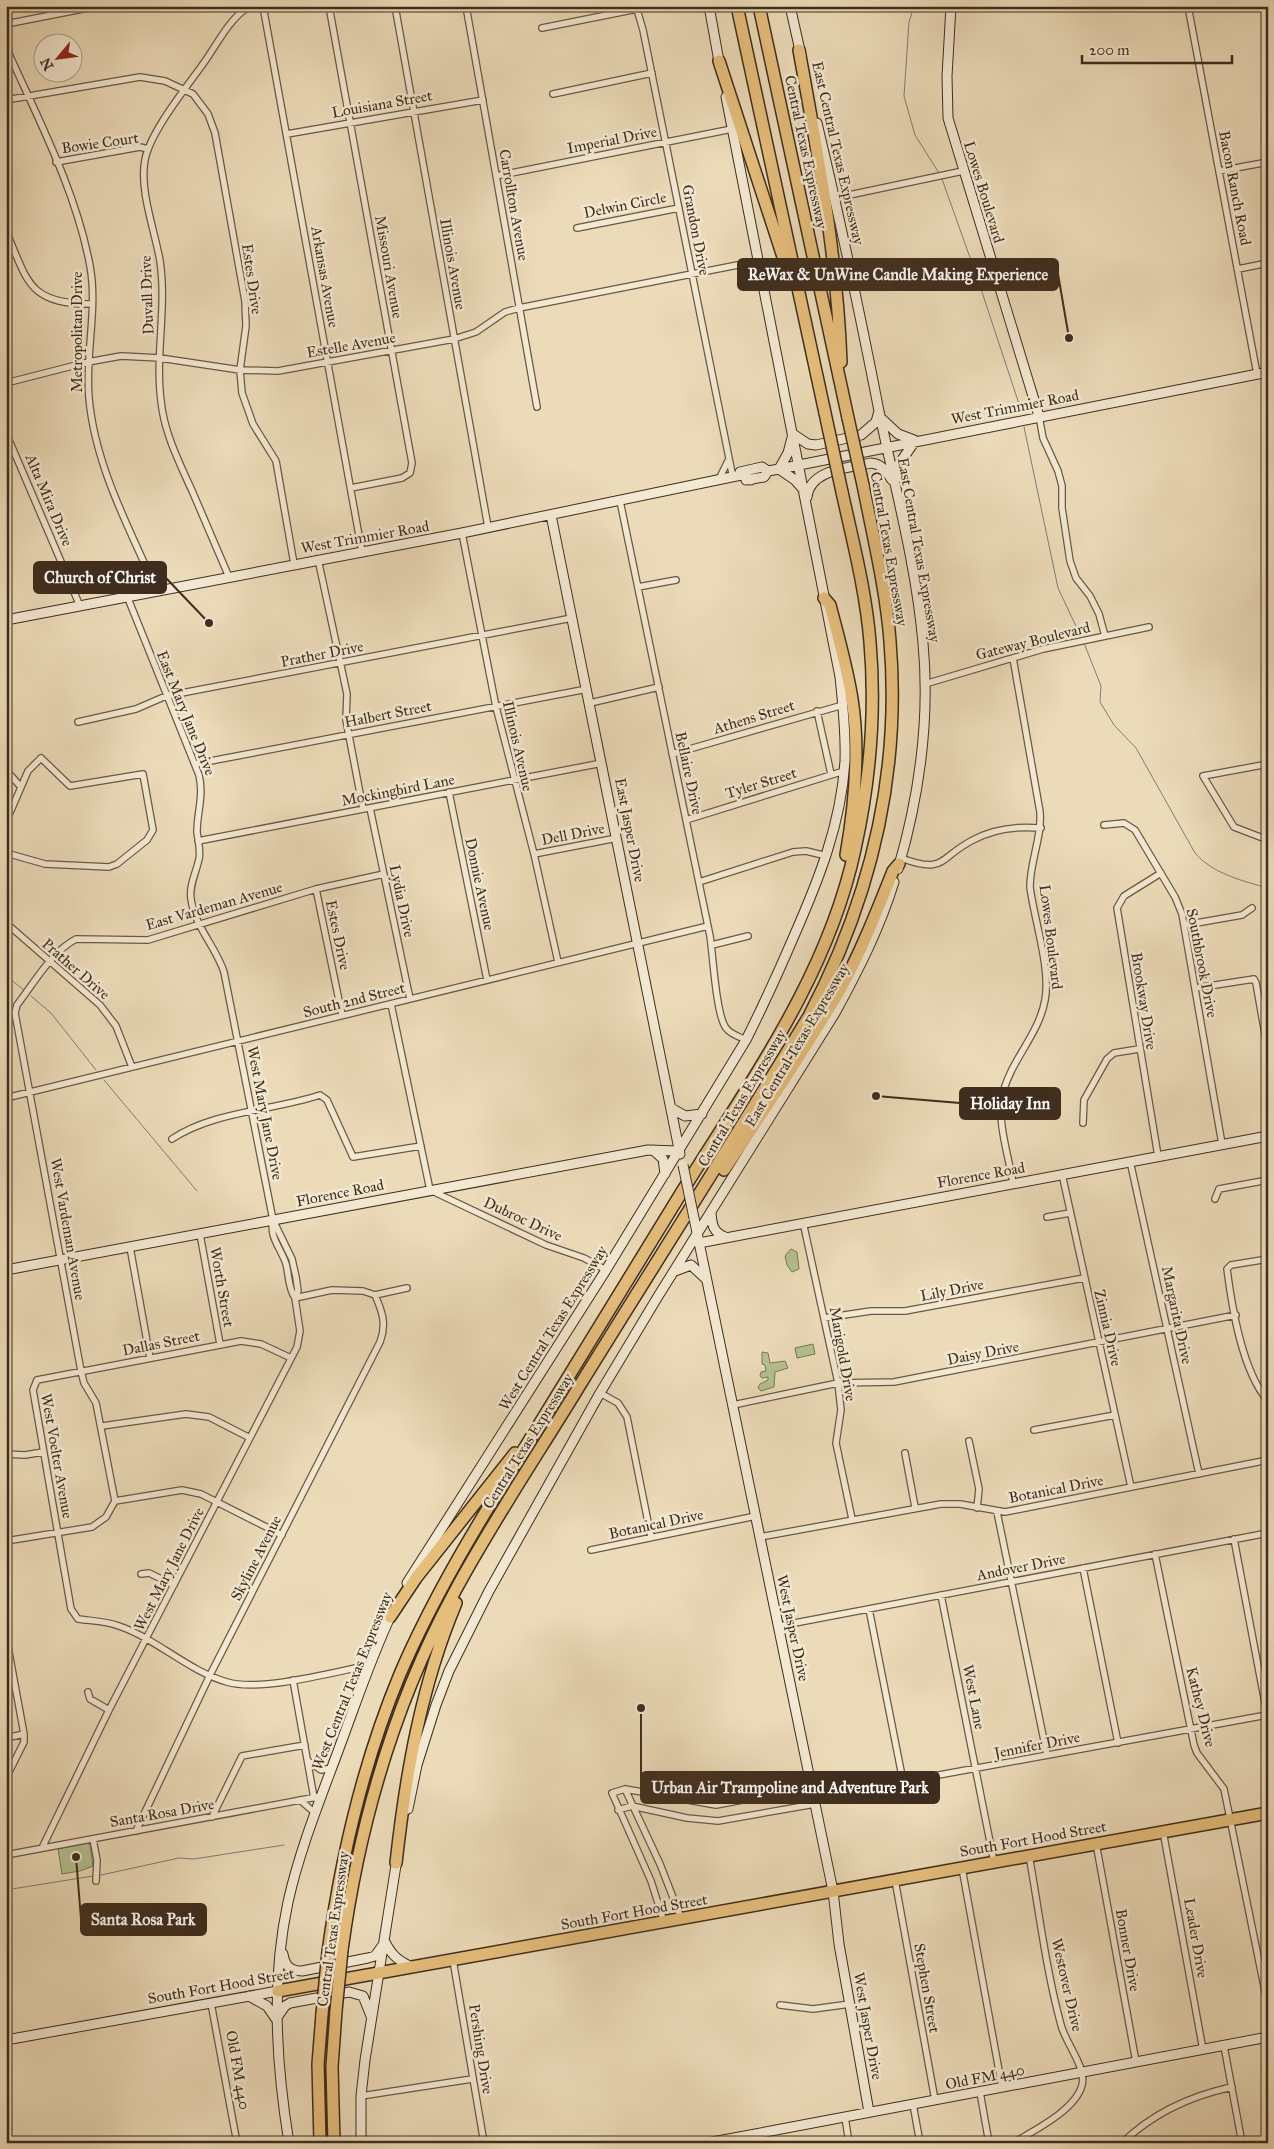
<svg xmlns="http://www.w3.org/2000/svg" width="1274" height="2149" font-family="'IM FELL Great Primer',serif">
<rect width="100%" height="100%" fill="#ecdbb9"/>
<filter id="stains"><feTurbulence type="fractalNoise" baseFrequency=".004" numOctaves="4"/><feColorMatrix values="0 0 0 0 .2 0 0 0 0 .09 0 0 0 0 .02 0 0 0 .5 -.17"/></filter>
<radialGradient id="worn" r=".72"><stop offset=".6" stop-color="#630" stop-opacity="0"/><stop offset="1" stop-color="#630" stop-opacity=".3"/></radialGradient>
<path fill="#b5c191" stroke="#7a7758" d="M791,1249L797,1252L799,1269L792,1272L787,1265L785,1256Z
M813,1344L815,1354L797,1358L795,1348Z
M762,1352L768,1353L770,1363L785,1361L788,1368L775,1372L774,1387L761,1391L758,1388L760,1384L768,1380V1377L762,1378L760,1376L761,1372L766,1371L765,1365L762,1364Z
M87,1843L90,1845L93,1866L80,1871L62,1874L58,1849Z"/>
<g fill="none" stroke-linecap="round" stroke-linejoin="round">
<path stroke="#78807c" stroke-width="1" d="M914,6L909,22L904,96L915,135L939,173
M942,179L978,280L1021,410
M1024,427L1058,588L1082,639
M1084,643L1101,686L1100,702L1114,725L1136,748L1195,853C1212,873 1242,881 1268,888
M6,976L24,990
M31,996L51,1013L96,1070
M104,1080L197,1191
M101,1875L179,1858L194,1859L284,1845
M6,1890L93,1876"/>
<defs>
<path id="street" d="M51,6L52,15
M263,6L362,552
M329,6L412,463L410,473L402,478L351,488
M395,6L488,527
M466,6L537,407
M636,6L643,30L732,473
M1188,6L1257,374
M6,24L98,6
M542,28L637,9
M6,47C37,117 76,190 90,266C98,309 85,354 89,398C95,466 130,530 157,591
M553,94L652,73
M6,100L140,77L165,81L193,94L208,114L215,133L245,301L246,326L240,370L242,393L253,424L276,461L294,564
M287,134L483,100
M56,162L140,147L148,149
M1219,171L1268,162
M496,176L732,129
M835,198L963,171
M577,228L679,208
M6,231C28,282 28,304 92,304
M1238,269L1268,263
M6,383L88,362L121,356L160,358L240,370L278,371L454,339L476,332L505,312L519,308L758,261
M1039,416L1043,438L1058,471L1062,486V508L1070,561L1076,578L1090,596L1099,614L1105,636
M6,433L80,606
M719,479L728,461
M620,501L710,936C713,955 716,1015 726,1028C730,1034 740,1037 746,1040
M462,533L496,707L534,854L558,962
M318,559L347,694L346,720L363,809
M229,577C217,549 205,521 193,493C180,464 164,433 161,401C155,354 167,308 160,261C155,231 139,190 145,160C150,132 186,88 203,64C217,45 230,16 251,6
M638,587L676,580
M127,596L199,775C204,796 197,812 197,832C198,841 201,850 199,859C196,873 189,885 191,899C195,927 216,947 224,972L273,1220C269,1238 281,1248 286,1264C289,1275 288,1288 295,1298
M1013,658L1040,812C1042,838 1030,861 1030,887C1034,919 1051,969 1045,1000C1039,1035 1009,1062 1002,1097C997,1121 1009,1158 1013,1183
M925,684L1043,649L1149,627
M590,703L659,687
M817,711L831,774
M78,722L136,709L166,696L572,618
M672,754L843,705
M195,764L587,689
M1268,764L1203,776L1234,827L1268,840
M6,770L20,786
M449,792L487,980
M370,808L410,999
M686,820L844,771
M6,822L28,771L41,758L70,786L143,774L153,830L147,840L117,864L109,867L45,864L6,853
M1104,825L1124,823L1135,830L1175,897L1182,914L1222,1144
M198,841L602,763
M534,854L617,838
M901,858C946,875 939,857 973,840C995,828 1017,826 1041,828
M699,882L793,852L806,851L827,856
M316,889L342,1015
M6,923L100,1005L116,1026L132,1067
M1185,925L1242,915L1252,908
M712,945L748,936
M1196,988L1254,979L1256,983L1268,1051
M391,1004L430,1190L546,1245L584,1258L606,1270
M6,1098L708,926
M1083,1123L1084,1100L1107,1059L1114,1053L1139,1049
M172,1139C214,1111 272,1111 320,1095L327,1100L353,1157L421,1146
M1158,1156L1117,908L1124,896L1161,873
M1130,1161L1199,1474
M1062,1174L1131,1487
M1215,1199L1219,1189L1268,1180
M1047,1217L1070,1213
M803,1222L838,1383L841,1410L836,1443L852,1519
M200,1234L220,1344
M130,1247L150,1358
M1268,1259L1231,1265L1227,1269C1232,1308 1242,1371 1268,1401
M295,1298L332,1290L363,1291L375,1295L407,1288
M824,1318L871,1311H905L1084,1278
M291,1358L261,1344L241,1341L37,1380L33,1390L71,1609L78,1619C92,1621 105,1621 119,1626C157,1639 188,1671 227,1682C261,1692 334,1672 370,1665
M600,1393L618,1403L627,1417L651,1537
M733,1405L838,1383L894,1382L1236,1315
M102,1426L186,1414L209,1417L250,1438
M1034,1430L1115,1415
M969,1441L979,1489L977,1508
M905,1453L915,1507
M6,1454L25,1455L43,1452
M115,1501L96,1403L84,1383L81,1371L15,1013L17,1005C34,983 51,952 76,939L148,940L316,889L384,874
M115,1501L182,1490L201,1494L282,1535
M997,1512L1047,1755
M760,1537L941,1504H960L1005,1512L1268,1460
M1234,1539L1268,1719
M6,1541L92,1527L106,1517L115,1501
M591,1550L756,1516
M1155,1554L1194,1745L1197,1753L1224,1789L1268,2006
M1083,1568L1118,1743
M141,1574L149,1573L174,1585
M941,1595L994,1862
M869,1609L903,1781
M779,1626L1268,1533
M6,1636L24,1734V1742L6,1778
M293,1680L314,1798
M88,1692L90,1699L109,1710
M6,1738L24,1734
M308,1761L321,1770L332,1768
M811,1784L850,1779L879,1783H895L1267,1715
M625,1789L660,1864L681,1918
M300,1800L315,1813
M618,1810L632,1806L687,1818L718,1821L815,1804
M212,1817L242,1756L305,1745
M136,1831L210,1675L380,1342C387,1324 382,1311 375,1295
M1163,1831L1203,2050
M93,1839L97,1860L96,1881
M1096,1843L1136,2062
M42,1848L109,1710L297,1347L300,1331L295,1298L298,1291L296,1277L292,1259L273,1220
M6,1855L322,1796
M962,1868L1002,2087
M895,1880L935,2100
M664,1922L651,1881L612,1793L625,1789L716,1805L812,1787
M453,1960L484,2143
M211,2003L237,2143
M780,2005L813,2009L850,2004
M1224,2046L1242,2143
M980,2092L989,2143
M361,2096L472,2079
M913,2104L920,2143
M845,2117L849,2143
M1013,2143C1033,2131 1076,2110 1082,2085C1087,2068 1065,2042 1061,2025C1046,1970 1039,1911 1029,1855
M1122,2143C1153,2113 1190,2096 1232,2087"/>
<path id="secondary" d="M709,6L720,67
M790,6L801,55
M951,6L947,76L948,118L1039,416
M817,123C840,219 860,314 879,411C895,488 916,564 923,643C930,718 919,797 898,869
M882,419L898,434L914,440
M779,469L788,453L793,434L808,444L816,445L861,435L876,422L879,411
M779,469L795,480L803,489
M740,472L762,467L768,471L779,469L1268,372
M896,479L899,464L915,441
M746,480L764,477L768,471
M807,497C810,469 849,468 871,463C882,464 886,471 892,480
M551,515L680,1154
M6,620L462,533L746,474L751,480
M671,1108L685,1116L702,1114
M653,1150L663,1159L665,1174
M711,1213C712,1225 713,1232 725,1237
M694,1218L833,1891L839,1944L869,2112
M699,1243L1268,1136
M6,1270L648,1150L679,1151
M675,1271L691,1265L706,1279
M407,1583L606,1270L746,1040C763,1006 779,971 794,936C819,879 841,824 845,761C846,733 843,705 840,677L726,97
M408,1809L417,1765L436,1705L449,1671L489,1591L600,1393L657,1298L835,1013C858,971 880,928 894,882
M385,1942C392,1956 399,1961 412,1967
M283,1954C285,1966 290,1971 302,1971L368,1958L375,1956L383,1945
M249,1996L267,2006L276,2019
M278,2016L285,2006L290,2003L349,1992L363,1996L371,2016
M6,2040L278,1991
M289,2143C276,2063 271,1981 288,1902C300,1848 322,1795 341,1743C357,1700 372,1655 392,1613
M361,2143V2096L365,2060L397,1859
M707,2143L1268,2037"/>
<path id="highway" d="M737,6L825,413
M759,6L848,418
M799,50C818,155 837,254 841,362
M719,61L786,266
M824,598L830,605C838,636 847,667 852,699C860,750 855,804 846,855
M724,1170C764,1111 804,1051 840,990C861,952 877,911 893,871L899,864
M390,1617L416,1578L515,1453
M396,1863C406,1773 421,1686 456,1603
M342,1950C359,1825 394,1704 454,1593C492,1522 538,1454 580,1385C656,1262 734,1140 809,1016C870,900 901,773 890,641C886,589 873,536 863,485
M328,1952C341,1857 363,1763 400,1674C436,1590 484,1514 532,1436C582,1354 632,1272 683,1190C750,1082 828,976 855,849C870,781 876,711 870,642C866,592 853,542 842,492
M278,1991L1268,1813
M320,2143L318,2064L322,2014
M334,2143L332,2067L336,2011"/>
</defs>
<use href="#street" stroke="#6a5845" stroke-width="8"/>
<use href="#secondary" stroke="#3e2d1e" stroke-width="11"/>
<use href="#highway" stroke="#3e2d1e" stroke-width="14"/>
<use href="#street" stroke="#f3e8d2" stroke-width="5.5"/>
<use href="#secondary" stroke="#f3e8d2" stroke-width="9"/>
<use href="#highway" stroke="#e6be7c" stroke-width="11"/>
<defs>
<path id="secondary-bridge" d="M683,1165L694,1218"/>
<path id="highway-bridge" d="M825,413L842,492
M848,418L863,485
M336,2011L342,1950
M322,2014L328,1952"/>
</defs>
<use href="#secondary-bridge" stroke="#3e2d1e" stroke-width="11" stroke-linecap="butt"/>
<use href="#highway-bridge" stroke="#3e2d1e" stroke-width="14" stroke-linecap="butt"/>
<use href="#secondary-bridge" stroke="#f3e8d2" stroke-width="9"/>
<use href="#highway-bridge" stroke="#e6be7c" stroke-width="11"/>
</g>
<g text-anchor="middle" stroke-width="5" stroke-linejoin="round" paint-order="stroke">
<g font-size="15" fill="#3e2d1e" stroke="#f3e8d2">
<text transform="translate(382 104) rotate(-10)" y="5">Louisiana Street</text>
<text transform="translate(612 140) rotate(-11)" y="5">Imperial Drive</text>
<text transform="translate(100 143) rotate(-8)" y="5">Bowie Court</text>
<text transform="translate(806 152) rotate(78)" y="5">Central Texas Expressway</text>
<text transform="translate(838 153) rotate(77)" y="5">East Central Texas Expressway</text>
<text transform="translate(1235 188) rotate(79)" y="5">Bacon Ranch Road</text>
<text transform="translate(984 192) rotate(73)" y="5">Lowes Boulevard</text>
<text transform="translate(514 205) rotate(80)" y="5">Carrollton Avenue</text>
<text transform="translate(625 205) rotate(-11)" y="5">Delwin Circle</text>
<text transform="translate(696 230) rotate(79)" y="5">Grandon Drive</text>
<text transform="translate(453 264) rotate(80)" y="5">Illinois Avenue</text>
<text transform="translate(389 267) rotate(80)" y="5">Missouri Avenue</text>
<text transform="translate(325 277) rotate(80)" y="5">Arkansas Avenue</text>
<text transform="translate(252 279) rotate(82)" y="5">Estes Drive</text>
<text transform="translate(147 295) rotate(-92)" y="5">Duvall Drive</text>
<text transform="translate(77 332) rotate(-90)" y="5">Metropolitan Drive</text>
<text transform="translate(351 345) rotate(-10)" y="5">Estelle Avenue</text>
<text transform="translate(1015 407) rotate(-11)" y="5">West Trimmier Road</text>
<text transform="translate(49 500) rotate(67)" y="5">Alta Mira Drive</text>
<text transform="translate(365 537) rotate(-10)" y="5">West Trimmier Road</text>
<text transform="translate(889 549) rotate(80)" y="5">Central Texas Expressway</text>
<text transform="translate(919 550) rotate(80)" y="5">East Central Texas Expressway</text>
<text transform="translate(1033 641) rotate(-14)" y="5">Gateway Boulevard</text>
<text transform="translate(322 654) rotate(-11)" y="5">Prather Drive</text>
<text transform="translate(186 713) rotate(68)" y="5">East Mary Jane Drive</text>
<text transform="translate(388 714) rotate(-11)" y="5">Halbert Street</text>
<text transform="translate(754 717) rotate(-17)" y="5">Athens Street</text>
<text transform="translate(518 746) rotate(77)" y="5">Illinois Avenue</text>
<text transform="translate(689 773) rotate(78)" y="5">Bellaire Drive</text>
<text transform="translate(761 783) rotate(-17)" y="5">Tyler Street</text>
<text transform="translate(398 790) rotate(-11)" y="5">Mockingbird Lane</text>
<text transform="translate(630 830) rotate(79)" y="5">East Jasper Drive</text>
<text transform="translate(573 834) rotate(-11)" y="5">Dell Drive</text>
<text transform="translate(480 884) rotate(78)" y="5">Donnie Avenue</text>
<text transform="translate(402 901) rotate(78)" y="5">Lydia Drive</text>
<text transform="translate(214 906) rotate(-16)" y="5">East Vardeman Avenue</text>
<text transform="translate(338 935) rotate(78)" y="5">Estes Drive</text>
<text transform="translate(1051 937) rotate(83)" y="5">Lowes Boulevard</text>
<text transform="translate(1202 963) rotate(79)" y="5">Southbrook Drive</text>
<text transform="translate(76 969) rotate(41)" y="5">Prather Drive</text>
<text transform="translate(354 1000) rotate(-14)" y="5">South 2nd Street</text>
<text transform="translate(1144 1001) rotate(81)" y="5">Brookway Drive</text>
<text transform="translate(797 1045) rotate(-59)" y="5">East Central Texas Expressway</text>
<text transform="translate(742 1098) rotate(-59)" y="5">Central Texas Expressway</text>
<text transform="translate(265 1113) rotate(79)" y="5">West Mary Jane Drive</text>
<text transform="translate(981 1175) rotate(-10)" y="5">Florence Road</text>
<text transform="translate(340 1193) rotate(-11)" y="5">Florence Road</text>
<text transform="translate(523 1219) rotate(25)" y="5">Dubroc Drive</text>
<text transform="translate(68 1229) rotate(80)" y="5">West Vardeman Avenue</text>
<text transform="translate(222 1287) rotate(80)" y="5">Worth Street</text>
<text transform="translate(952 1290) rotate(-11)" y="5">Lily Drive</text>
<text transform="translate(1177 1315) rotate(78)" y="5">Margarita Drive</text>
<text transform="translate(553 1328) rotate(-58)" y="5">West Central Texas Expressway</text>
<text transform="translate(1108 1328) rotate(77)" y="5">Zinnia Drive</text>
<text transform="translate(161 1343) rotate(-11)" y="5">Dallas Street</text>
<text transform="translate(983 1353) rotate(-11)" y="5">Daisy Drive</text>
<text transform="translate(843 1354) rotate(80)" y="5">Marigold Drive</text>
<text transform="translate(528 1441) rotate(-58)" y="5">Central Texas Expressway</text>
<text transform="translate(57 1456) rotate(80)" y="5">West Voelter Avenue</text>
<text transform="translate(1056 1489) rotate(-11)" y="5">Botanical Drive</text>
<text transform="translate(656 1524) rotate(-12)" y="5">Botanical Drive</text>
<text transform="translate(256 1558) rotate(-63)" y="5">Skyline Avenue</text>
<text transform="translate(1021 1567) rotate(-11)" y="5">Andover Drive</text>
<text transform="translate(169 1569) rotate(-63)" y="5">West Mary Jane Drive</text>
<text transform="translate(793 1628) rotate(78)" y="5">West Jasper Drive</text>
<text transform="translate(352 1681) rotate(-68)" y="5">West Central Texas Expressway</text>
<text transform="translate(974 1697) rotate(79)" y="5">West Lane</text>
<text transform="translate(1201 1707) rotate(76)" y="5">Kathey Drive</text>
<text transform="translate(1037 1745) rotate(-11)" y="5">Jennifer Drive</text>
<text transform="translate(162 1813) rotate(-10)" y="5">Santa Rosa Drive</text>
<text transform="translate(1033 1839) rotate(-10)" y="5">South Fort Hood Street</text>
<text transform="translate(634 1912) rotate(-10)" y="5">South Fort Hood Street</text>
<text transform="translate(333 1929) rotate(-82)" y="5">Central Texas Expressway</text>
<text transform="translate(1196 1938) rotate(80)" y="5">Leader Drive</text>
<text transform="translate(1128 1950) rotate(80)" y="5">Bonner Drive</text>
<text transform="translate(1067 1985) rotate(77)" y="5">Westover Drive</text>
<text transform="translate(221 1986) rotate(-10)" y="5">South Fort Hood Street</text>
<text transform="translate(927 1988) rotate(80)" y="5">Stephen Street</text>
<text transform="translate(868 2026) rotate(80)" y="5">West Jasper Drive</text>
<text transform="translate(481 2049) rotate(81)" y="5">Pershing Drive</text>
<text transform="translate(238 2070) rotate(80)" y="5">Old FM 440</text>
<text transform="translate(985 2077) rotate(-11)" y="5">Old FM 440</text>
</g>
</g>
<path fill="none" stroke="#3e2d1e" stroke-width="2" d="M1069 338L1058 274M209 623L166 578M876 1096L960 1103M641 1708L641 1787M76 1857L81 1919"/>
<g fill="#3e2d1e" stroke="#f3e8d2" stroke-width="2">
<circle cx="1069" cy="338" r="5"/>
<circle cx="209" cy="623" r="5"/>
<circle cx="876" cy="1096" r="5"/>
<circle cx="641" cy="1708" r="5"/>
<circle cx="76" cy="1857" r="5"/>
</g>
<g fill="#3e2d1e" stroke="#3e2d1e" stroke-width="2">
<rect x="738" y="259" width="320" height="31" rx="5"/>
<rect x="34" y="562" width="132" height="31" rx="5"/>
<rect x="960" y="1088" width="100" height="31" rx="5"/>
<rect x="641" y="1772" width="298" height="31" rx="5"/>
<rect x="81" y="1904" width="125" height="31" rx="5"/>
</g>
<g font-size="16" text-anchor="middle" font-weight="bold" fill="#fff">
<text x="898" y="280">ReWax &amp; UnWine Candle Making Experience</text>
<text x="100" y="583">Church of Christ</text>
<text x="1010" y="1109">Holiday Inn</text>
<text x="790" y="1793">Urban Air Trampoline and Adventure Park</text>
<text x="143" y="1925">Santa Rosa Park</text>
</g>
<rect width="1274" height="2149" fill="none" stroke="#ecdbb9" stroke-width="25"/>
<rect x="8" y="8" width="1259" height="2134" fill="none" stroke="#3e2d1e" stroke-width="2.5"/>
<rect x="12" y="12" width="1249" height="2124" fill="none" stroke="#3e2d1e"/>
<g transform="translate(58 58) rotate(241)"><circle r="24" fill="#f3e8d2" stroke="#ab9d8a"/>
<path d="M0-4L9 19L0 12L-9 19Z" fill="#8f2418"/>
<text y="-8" font-size="14" font-weight="bold" text-anchor="middle" fill="#3e2d1e">N</text>
</g>
<path d="M1082 55v8h150v-8" fill="none" stroke="#3e2d1e" stroke-width="2.5"/>
<text x="1089" y="55" font-size="15" fill="#3e2d1e" stroke="#f3e8d2" stroke-width="4" paint-order="stroke">200 m</text>
<rect width="100%" height="100%" filter="url(#stains)"/>
<rect width="100%" height="100%" fill="url(#worn)"/>
</svg>
